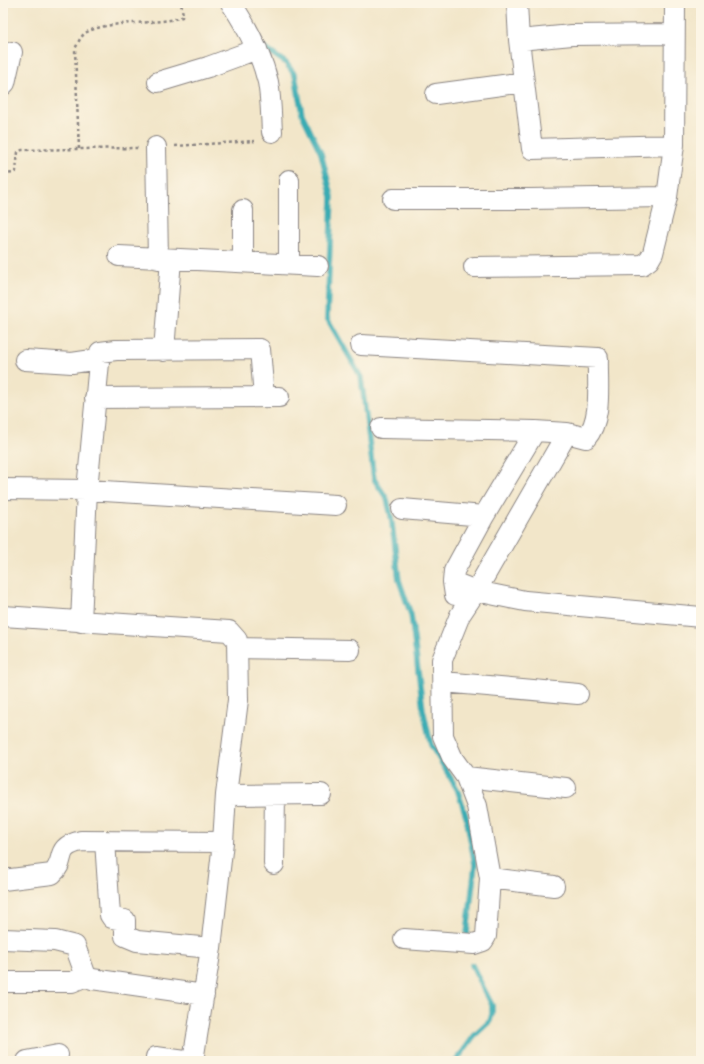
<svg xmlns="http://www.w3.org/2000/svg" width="704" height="1064" font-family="Kalam,sans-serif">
<rect width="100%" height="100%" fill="#fcf5e5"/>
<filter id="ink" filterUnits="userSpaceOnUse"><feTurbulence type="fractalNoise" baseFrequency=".025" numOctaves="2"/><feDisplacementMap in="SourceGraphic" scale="8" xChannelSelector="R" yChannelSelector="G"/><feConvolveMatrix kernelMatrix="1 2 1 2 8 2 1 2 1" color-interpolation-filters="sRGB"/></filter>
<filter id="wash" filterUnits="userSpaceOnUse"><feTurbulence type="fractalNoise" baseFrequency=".012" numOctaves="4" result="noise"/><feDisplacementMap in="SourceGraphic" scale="16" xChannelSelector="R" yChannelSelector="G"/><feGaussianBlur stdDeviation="0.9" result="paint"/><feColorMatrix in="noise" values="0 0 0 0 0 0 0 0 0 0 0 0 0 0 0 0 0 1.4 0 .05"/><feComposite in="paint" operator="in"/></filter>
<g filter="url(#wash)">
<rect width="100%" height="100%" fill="#f2e6c9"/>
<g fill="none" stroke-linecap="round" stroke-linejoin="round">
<path stroke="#3aacb3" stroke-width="5.5" d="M263,47L286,63L295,75L302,114L321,153L332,197L327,318L361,377L374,479L387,499L391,516L399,580L411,615L423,709L431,745L457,789L466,816L475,865L467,933
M456,1061L474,1036L490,1021L492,1014V1005L472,965"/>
</g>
</g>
<g filter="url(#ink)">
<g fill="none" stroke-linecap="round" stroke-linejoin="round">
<defs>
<path id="street" d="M231,3C247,27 261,53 268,82C271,98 271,115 272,132
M517,3L519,40L532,149L674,145
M519,40L572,35L673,34
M158,82L208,67L257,49
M3,85L5,83L12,52
M436,94L524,82
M156,147L158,259
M393,199H529L667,197
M243,210V262
M119,256L318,266
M289,264V180
M474,267L642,265L649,260L653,253L667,197L674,145L675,3
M361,345L598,358C597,382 603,419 586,438L567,433L535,431L381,428
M164,351L171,259
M25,360L72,363L99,359
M95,398L279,397
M3,489L87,490L336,505
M402,509L484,516
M453,582L476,591L525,601L701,617
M455,595L453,582L454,571L484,516L535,431
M3,616L229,631L237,640L238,700L226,795L223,842L211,948L193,1061
M81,622L87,490L100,352L116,350L260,349L264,397
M238,648L350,650
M443,682L578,694
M466,777L566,788
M226,795L321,794
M105,841L110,915L112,918L125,920V936L137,941L211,948
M274,864L275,795
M490,878L554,886
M3,880L52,874C68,860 52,848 81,841L223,842
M3,939L55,941L75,946L86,976L92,979L204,995
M404,939L474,944L483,941L486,936L490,878L477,806L466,777L453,759L443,736L442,660L460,615L476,591L567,433
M3,982H72L86,976
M156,1057L185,1061
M27,1061L58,1055"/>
</defs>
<use href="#street" stroke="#8a8482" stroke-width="22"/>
<path stroke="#8a8482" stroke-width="2.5" stroke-dasharray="3 3" stroke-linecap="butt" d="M175,146L255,141
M79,149L75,49C78,43 81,35 87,32C113,19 155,26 182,17L183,15L181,3
M3,174L14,173L16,171L18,152L22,150L138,148"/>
<use href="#street" stroke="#fff" stroke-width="20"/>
</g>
</g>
<rect width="704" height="1064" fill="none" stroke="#fcf5e5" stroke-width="16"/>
</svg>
